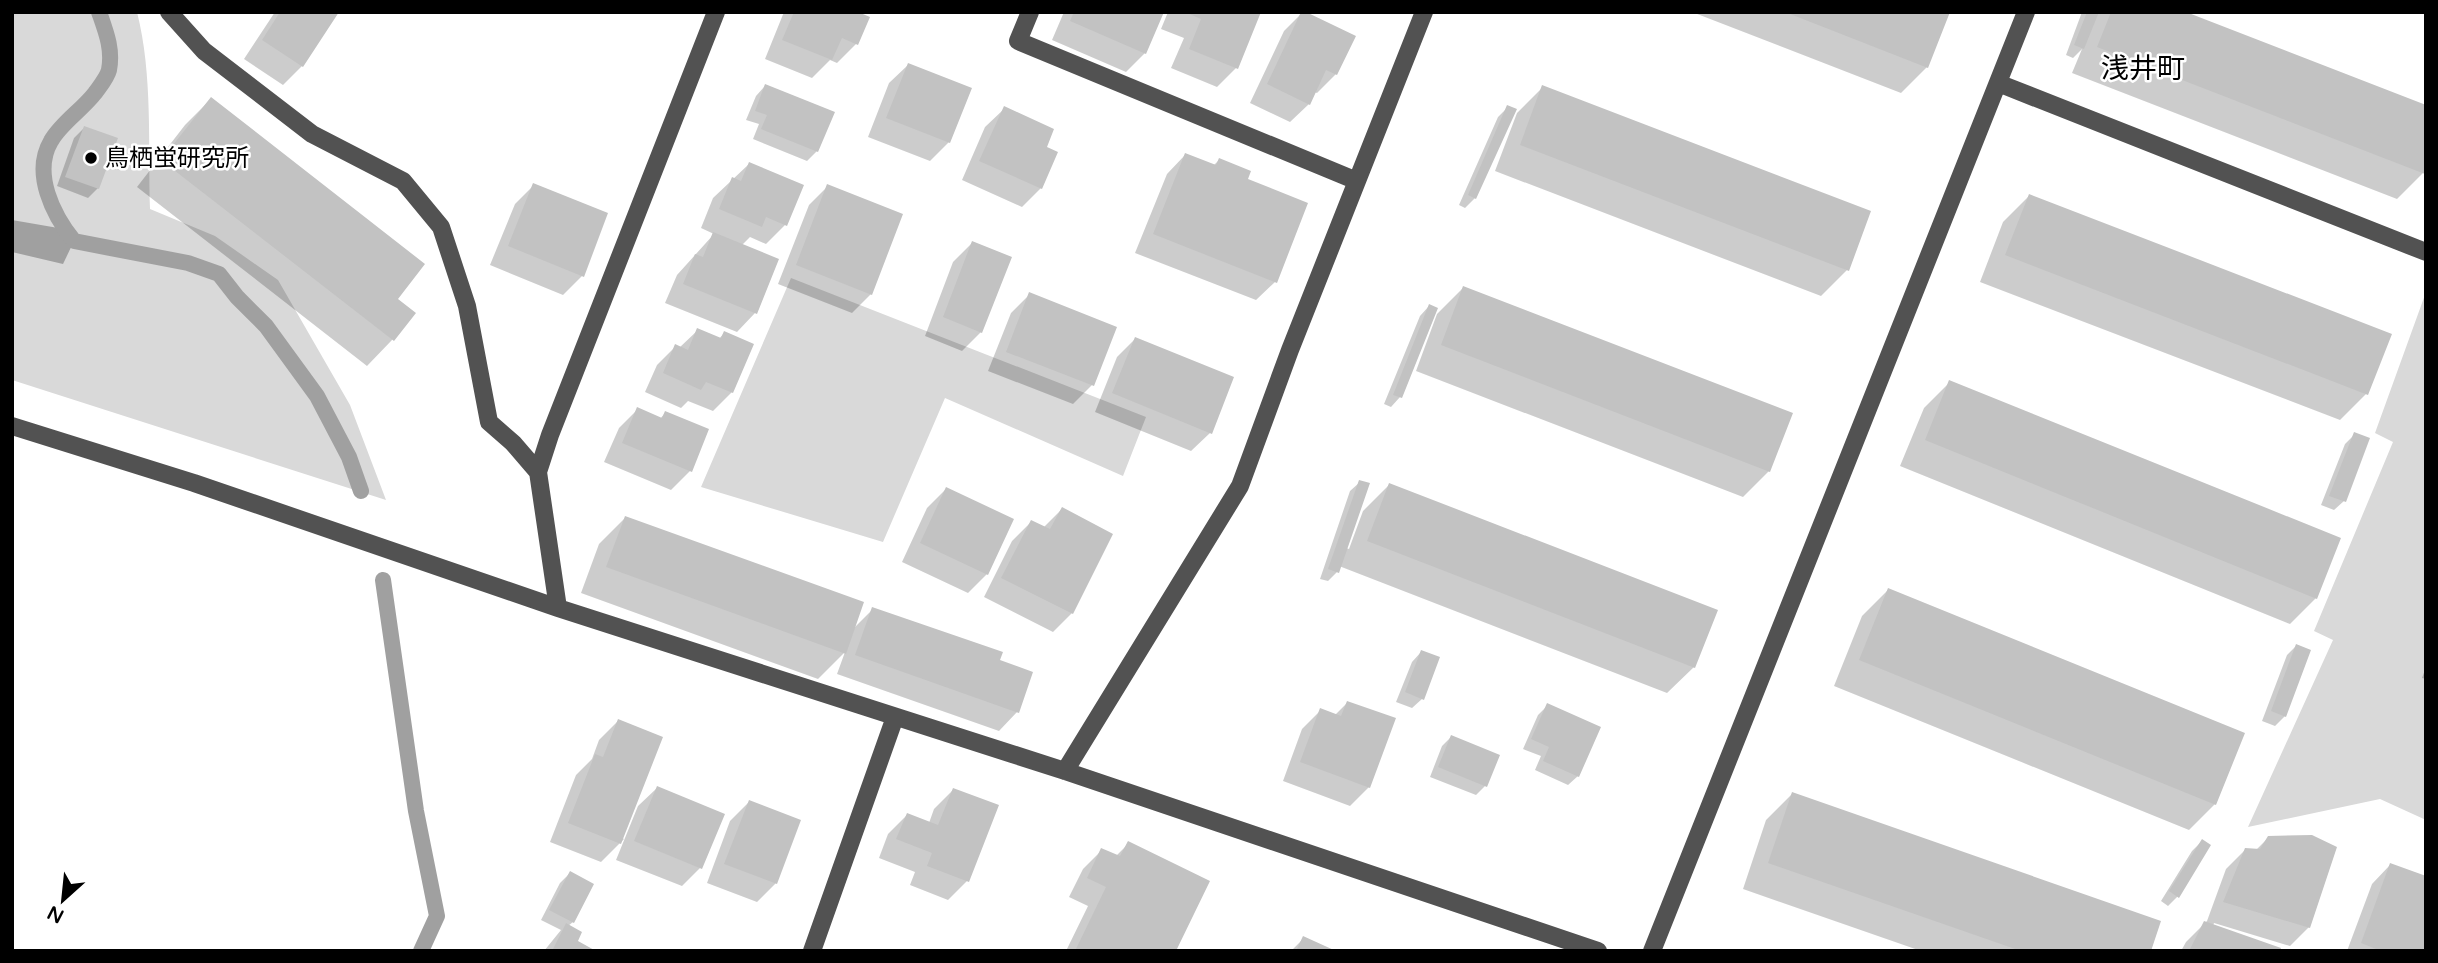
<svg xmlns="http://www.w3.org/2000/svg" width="2438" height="963" font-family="'Varela Round','Noto Sans JP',sans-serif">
<rect width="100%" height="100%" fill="#fff"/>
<path fill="#d9d9d9" d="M12,12H137C153,75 148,145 150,209L215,236L278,280L350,405L386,500L12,380Z
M791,278L1146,417L1123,476L945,398L883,542L701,487Z
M2426,292V820L2380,799L2248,827L2333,640L2314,631L2393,442L2375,433Z"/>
<path fill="#a0a0a0" d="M12,220L64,229L74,241L63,264L12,252Z"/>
<path fill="#0003" d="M275,12H337L302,66L283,85L244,59Z
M784,12H854L856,44L837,63L830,60L812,78L765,59Z
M1064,12H1162L1145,53L1126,72L1052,40Z
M1168,12H1259L1236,68L1217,87L1171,68L1184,38L1161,29Z
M1303,12L1336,74L1317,93L1314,92L1309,104L1290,122L1250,103L1284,31Z
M1692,12H1948L1927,67L1901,93Z
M2082,12H2181L2426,107V166L2423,173L2397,199L2072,73L2082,49L2073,58L2066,55Z
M908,65L949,142L930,161L868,137L889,83Z
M765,86L817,151L807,161L753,139L759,124L746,120L756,96Z
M1543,87L1847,270L1821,296L1495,171L1517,113Z
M211,99L396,300L413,314L392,340L367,366L137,187L185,125Z
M1508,107L1475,198L1465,208L1459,205L1498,117Z
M1004,109L1044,148L1041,188L1022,207L962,180L985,127Z
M84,128L98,188L88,198L57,186L74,138Z
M1185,155L1213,166L1219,160L1246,180L1275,282L1256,300L1135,253L1167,174Z
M749,164L785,225L766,244L750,237L741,246L755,313L737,332L665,303L677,275L714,234L701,228L713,198Z
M534,185L582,276L563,295L490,265L515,204Z
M828,186L871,294L852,313L778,284L809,205Z
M2029,196L2366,394L2340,420L1980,282L2003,222Z
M972,243L981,332L962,351L925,336L953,262Z
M1463,288L1769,471L1743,497L1416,371L1437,314Z
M1029,295L1115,328L1092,385L1073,404L988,371L1011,313Z
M1429,306L1400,397L1391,407L1384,404L1420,316Z
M698,330L719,339L724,333L732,392L713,411L688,401L681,408L645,392L657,365L676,346L679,348Z
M1135,339L1210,433L1191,451L1095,412L1117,357Z
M1950,382L2316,598L2290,624L1900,466L1924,408Z
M638,409L660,419L665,413L690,471L671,490L604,462L619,428Z
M2355,434L2344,501L2334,510L2321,505L2345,444Z
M1360,482L1346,548L1349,549L1363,511L1389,485L1694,667L1667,693L1339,566L1337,572L1328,581L1320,579L1350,491Z
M946,489L987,574L968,593L902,562L927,508Z
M1062,509L1072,613L1053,632L984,597L1012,541L1031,522L1043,528Z
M625,518L853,629L873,609L997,661L1017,712L999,731L837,674L845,652L818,679L581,593L599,544Z
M1888,590L2215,804L2189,830L1834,686L1862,616Z
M2296,646L2285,716L2275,726L2262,721L2287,655Z
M1421,652L1422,699L1412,708L1396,702L1412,662Z
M2426,667V679L2422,678Z
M1347,703L1369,787L1350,806L1283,781L1302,729L1321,710L1335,715Z
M1547,706L1578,776L1568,785L1535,770L1541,756L1523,749L1538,715Z
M618,721L622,838L624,839L601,862L550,842L576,775L592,759L599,740Z
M1451,737L1485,786L1476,795L1430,777L1442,746Z
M657,788L700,868L682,886L616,860L638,806Z
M953,790L996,806L967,881L948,900L910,885L915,872L879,858L888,834L907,815L929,823L934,809Z
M1792,794L2149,951H1921L1743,889L1766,820Z
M749,802L776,883L757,902L707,883L730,821Z
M2269,837L2309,927L2290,946L2214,923L2213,926L2278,951H2181L2186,942L2207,921L2226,869L2245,850H2256Z
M2202,841L2178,896L2168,906L2161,901L2192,851Z
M1128,844L1175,951H1066L1088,906L1069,897L1083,869L1102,850L1116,856Z
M2390,865L2426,951H2347L2372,884Z
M570,873L573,922L568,926L575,942L592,951H544L561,930L541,920L560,883Z
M1304,938L1332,951H1291Z"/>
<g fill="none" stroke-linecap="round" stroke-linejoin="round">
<path stroke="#a0a0a0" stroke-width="16" d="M99,12C106,32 113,49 109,70C107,78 100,86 95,93C82,110 61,123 51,141C32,173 53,215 74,241L188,263L219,274L237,297L266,326L317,396L349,457L361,491
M383,580L416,811L437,916L421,951"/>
</g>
<path fill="#c2c2c2" d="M280,12H339L303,67L262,40Z
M794,12H858L870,17L858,45L842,38L832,60L782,40Z
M1074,12H1164L1146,54L1070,21Z
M1185,12H1261L1238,69L1189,49L1201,19Z
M1301,12H1306L1356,36L1337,75L1326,70L1310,105L1267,84Z
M1785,12H1950L1928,68Z
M2087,12H2099L2084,49L2074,45Z
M2111,12H2186L2426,105L2425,174L2097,47Z
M908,63L972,88L950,143L886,118Z
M765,84L835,112L818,152L761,129L767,115L755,111Z
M1542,85L1871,211L1849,271L1520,145Z
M211,97L425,264L398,299L416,313L394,341L161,160Z
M1507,105L1517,109L1476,199L1468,195Z
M1004,106L1054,129L1047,147L1058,152L1042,189L979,161Z
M84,126L118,138L99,189L65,177Z
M1185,153L1216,165L1219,158L1251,171L1248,179L1308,203L1277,283L1153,234Z
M749,162L804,185L787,226L766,217L762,227L719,209L732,177L741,181Z
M533,183L608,213L584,277L508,246Z
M827,184L903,214L872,295L796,265Z
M2029,194L2392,334L2368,395L2005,255Z
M713,232L779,259L757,314L683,284L695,254L703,257Z
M972,241L1012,257L982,333L943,317Z
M1463,286L1793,413L1770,472L1441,345Z
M1029,292L1117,327L1094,386L1006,352Z
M1429,304L1438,308L1402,398L1393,395Z
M697,328L721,338L724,331L754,344L733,393L706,382L701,390L663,373L675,344L688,350Z
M1135,337L1234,377L1212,434L1112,393Z
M1949,380L2341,538L2317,599L1925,440Z
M637,407L662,418L665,411L709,429L692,472L622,443Z
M2354,432L2370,438L2346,502L2329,496Z
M1359,480L1370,483L1339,573L1328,569Z
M1389,483L1718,610L1695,668L1367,541Z
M946,487L1014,519L988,575L920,543Z
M1062,507L1113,534L1073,614L1001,578L1031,520L1050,529Z
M625,516L864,602L846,654L606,567Z
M1888,588L2245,733L2216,805L1859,660Z
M872,607L1003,652L1000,660L1033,672L1019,713L855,655Z
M2296,644L2311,650L2286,717L2271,711Z
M1421,650L1440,657L1424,700L1405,692Z
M1347,701L1396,718L1370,788L1300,762L1320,708L1341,716Z
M1547,703L1601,727L1579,777L1543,761L1549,747L1531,739Z
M618,719L663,737L621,844L568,823L595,754L603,757Z
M1451,735L1500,755L1487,787L1438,767Z
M657,786L725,814L702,869L634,841Z
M953,788L999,805L969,882L927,866L932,853L896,839L907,813L938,825Z
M1792,792L2161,921L2151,951H2021L1768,863Z
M749,800L801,820L777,884L724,864Z
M2312,835L2337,847L2310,928L2223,902L2245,848L2260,849L2268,836Z
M2202,839L2211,845L2179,898L2169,891Z
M1128,841L1210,881L1176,951H1075L1106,887L1087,878L1101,848L1120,856Z
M2390,863L2426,876V951H2381L2361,943Z
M570,871L594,884L574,923L549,910Z
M2204,921L2281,948L2280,951H2189Z
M566,923L582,932L578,941L596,951H552Z
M1303,936L1336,951H1296Z"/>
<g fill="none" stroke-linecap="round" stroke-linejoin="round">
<path stroke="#525252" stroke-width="18" d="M169,12L204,51L312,134L403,181L441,227L467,306L489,422L513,443L538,472L558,608
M1030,12L1018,41L1357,181
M1998,83L2426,252
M12,426L194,483L558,608L1065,771L1598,951
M538,472L550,435L716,12
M1065,771L1240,486L1290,350L1424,12
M812,951L895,717
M1652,951L2026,12"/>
</g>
<circle fill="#000" stroke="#fff" stroke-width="2.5" cx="91" cy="158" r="7"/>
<g text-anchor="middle" stroke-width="5" stroke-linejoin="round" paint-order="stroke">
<g font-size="24" fill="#000" stroke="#fff" text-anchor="start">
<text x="105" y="166">鳥栖蛍研究所</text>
</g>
<g font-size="28" fill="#000" stroke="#fff">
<text x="2143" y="78">浅井町</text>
</g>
</g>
<rect width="2438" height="963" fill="none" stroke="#000000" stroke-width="28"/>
<g transform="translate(63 900) rotate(207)" stroke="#ffffff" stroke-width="5" paint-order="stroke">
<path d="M0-5L12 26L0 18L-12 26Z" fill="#000000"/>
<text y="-10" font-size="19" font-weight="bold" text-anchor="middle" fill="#000000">N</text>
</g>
</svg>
